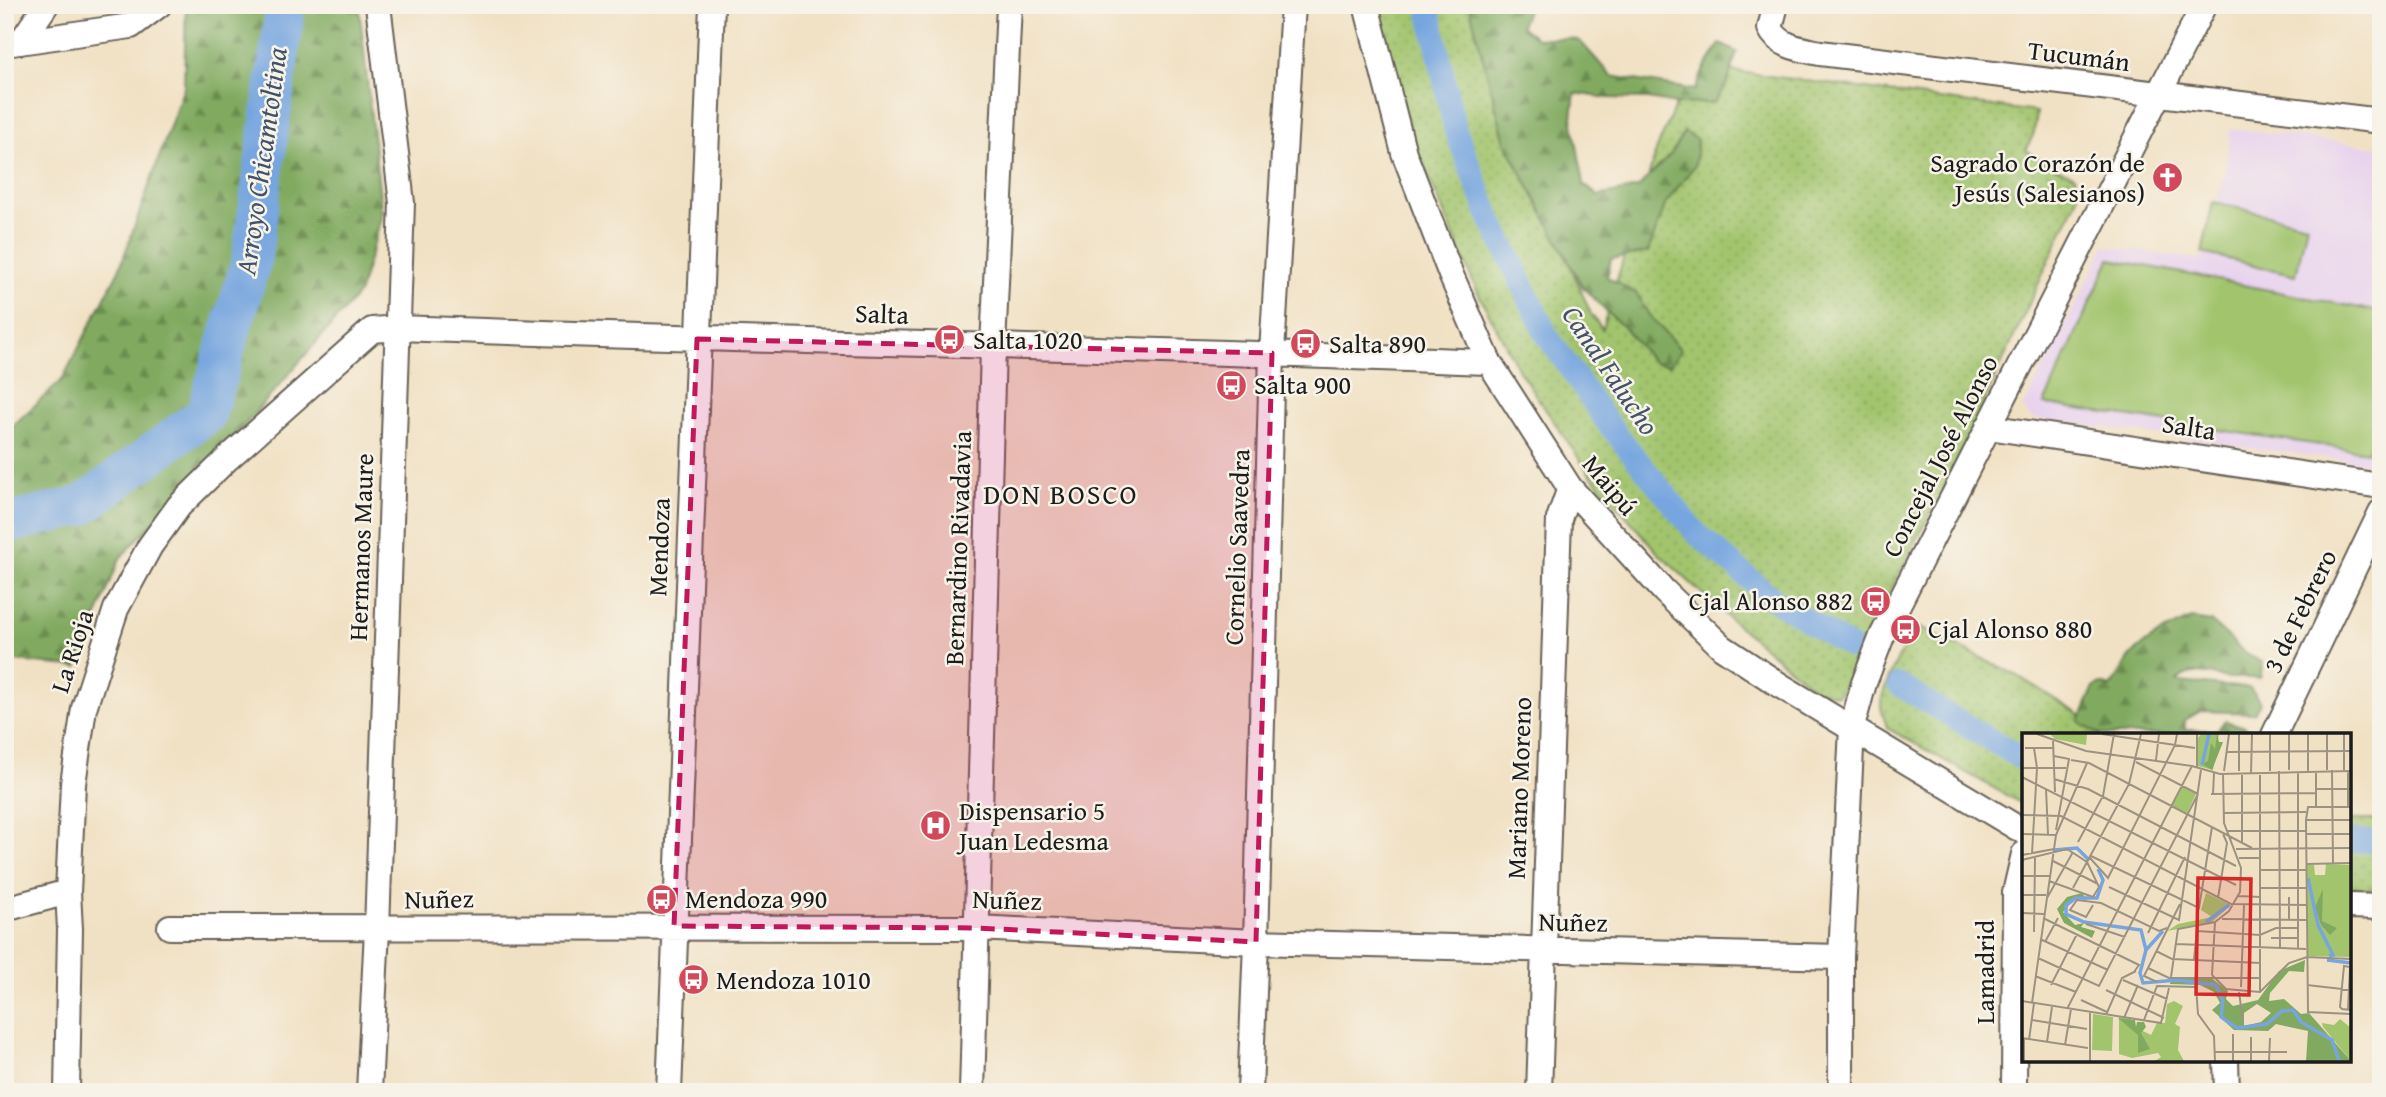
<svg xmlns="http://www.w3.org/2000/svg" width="2386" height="1097" font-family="'Gentium Book Plus',serif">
<defs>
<pattern id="grass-dots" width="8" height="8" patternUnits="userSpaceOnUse" patternTransform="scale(1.75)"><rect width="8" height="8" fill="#a2c46d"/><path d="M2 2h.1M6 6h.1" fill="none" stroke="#8ba85e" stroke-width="1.8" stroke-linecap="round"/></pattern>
<pattern id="forest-firs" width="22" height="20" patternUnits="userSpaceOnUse" patternTransform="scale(1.75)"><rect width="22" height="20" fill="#81aa60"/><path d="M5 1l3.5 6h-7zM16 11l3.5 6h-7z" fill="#698a4e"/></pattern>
</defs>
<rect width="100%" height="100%" fill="#f7f3e8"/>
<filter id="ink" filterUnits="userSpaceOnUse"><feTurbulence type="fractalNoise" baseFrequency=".0143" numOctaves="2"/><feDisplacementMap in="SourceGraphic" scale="14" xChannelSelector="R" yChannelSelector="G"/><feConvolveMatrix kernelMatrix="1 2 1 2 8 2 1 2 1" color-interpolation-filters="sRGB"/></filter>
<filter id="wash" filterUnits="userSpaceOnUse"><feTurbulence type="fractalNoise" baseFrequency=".00686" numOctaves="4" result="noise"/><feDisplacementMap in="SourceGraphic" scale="28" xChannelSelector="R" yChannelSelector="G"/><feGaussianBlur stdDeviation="1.57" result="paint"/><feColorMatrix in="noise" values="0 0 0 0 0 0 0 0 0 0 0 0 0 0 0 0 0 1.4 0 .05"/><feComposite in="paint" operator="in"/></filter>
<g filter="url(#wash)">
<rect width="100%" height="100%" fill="#f1e1c4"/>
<path fill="#e8d2ee" d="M2230,128L2376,147L2377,144L2381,145V448L2373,464L2030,418L2024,407L2105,246L2202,260L2226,166Z"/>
<path fill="url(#grass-dots)" stroke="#5f7044" stroke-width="2" d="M1376,5H1484L1530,172L1591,314L1602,329L1657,148L1676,104L1725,70L2037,112L2034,133L2026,150L2042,161L2075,176L2079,189L2077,200L1945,486L1863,643L1848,681L1838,695L1817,691L1731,620L1658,553L1589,473L1520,372L1478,293L1415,145L1385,43Z
M1916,626L2016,675L2106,731L2118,735H2024V805L1887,728C1886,722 1882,714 1881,707C1880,688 1906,644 1916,626Z
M2349,820H2381V890L2349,888Z"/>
<path fill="url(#forest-firs)" stroke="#4e633e" stroke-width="2" d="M186,5H359L382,216L359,293L251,418L120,558L77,667L5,660V433L62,380L119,270L184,87Z
M1469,5H1529L1521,26L1536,38H1569L1580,41L1611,76L1695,90L1704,69L1720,44L1737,52L1727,83L1714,103L1676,104L1648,99L1607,98L1575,93L1572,118L1584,184L1598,196L1638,188L1671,154L1684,132L1697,140L1695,165L1666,203L1648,252L1611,259L1607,277L1637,294L1649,315L1681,350L1670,365L1653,362L1628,332L1583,288L1505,142Z
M2191,619L2211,622L2244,652L2263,663L2260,678C2250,678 2240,678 2231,678C2214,677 2188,665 2177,682L2250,688L2260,702L2254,713L2201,711L2185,720V730H2217L2225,721L2245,727L2243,735H2102L2084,726L2079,721L2094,687L2101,684L2110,687C2119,677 2124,663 2133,654C2148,638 2171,628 2191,619Z"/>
<path fill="#a2c46d" stroke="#5f7044" stroke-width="2" d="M2213,202L2307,224L2296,275L2202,253Z
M2110,259L2381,312V421L2367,452L2044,404Z"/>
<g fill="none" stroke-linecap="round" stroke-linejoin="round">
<path stroke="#76a5df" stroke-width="23" d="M1428,5L1455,129L1488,213L1546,334L1606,421L1697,534L1773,599L1850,647
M1899,685L2024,760
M2349,841H2381"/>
<path stroke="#76a5df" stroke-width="40" d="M5,524L81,506L206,414L251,262L284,18L283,5"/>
</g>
</g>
<g filter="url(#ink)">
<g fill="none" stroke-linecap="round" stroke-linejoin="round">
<defs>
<path id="street" d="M1366,5L1404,153L1451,275L1489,362L1570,488L1664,591L1722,647L1781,686L2024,832
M1776,5L1770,28C1779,47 1801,49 1820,53L2381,121
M21,42L46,5
M5,44L131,26L159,5
M1988,427L2381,486
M2274,735L2381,512
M2349,906L2381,907
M5,909L68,892
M170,927L977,928L1256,942L1841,957
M2226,1060L2227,1092
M67,1092L70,929L68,892L73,784L84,708L116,609L150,546L179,506L227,459L372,330L399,328C762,342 1126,347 1489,362
M369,1092L377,929L402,203L378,5
M669,1092L712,5
M972,1092L993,347L1009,5
M1250,1092L1256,942L1272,353L1293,5
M1539,1092L1559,519L1570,488
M1841,1092V957L1852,727L1864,683L1882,636L2204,5
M2014,1092L2015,893L2024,854"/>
</defs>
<use href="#street" stroke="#676157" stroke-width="28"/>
<use href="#street" stroke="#fff" stroke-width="24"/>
</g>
</g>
<path fill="#c2185b" fill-opacity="0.2" stroke="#c2185b" stroke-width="5" stroke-dasharray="14 9" stroke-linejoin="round" d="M697,339L1272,353L1256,942L977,928L674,926Z"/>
<defs>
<symbol id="church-disc" viewBox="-11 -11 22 22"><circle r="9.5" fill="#d1495b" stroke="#f7f3e8"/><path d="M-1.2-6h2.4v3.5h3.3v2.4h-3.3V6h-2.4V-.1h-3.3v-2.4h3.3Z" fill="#fff"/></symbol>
<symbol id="bus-disc" viewBox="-11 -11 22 22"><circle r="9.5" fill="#d1495b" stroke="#f7f3e8"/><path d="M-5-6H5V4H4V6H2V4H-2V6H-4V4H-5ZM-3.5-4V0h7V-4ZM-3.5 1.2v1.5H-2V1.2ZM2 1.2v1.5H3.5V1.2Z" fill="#fff"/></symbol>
<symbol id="hospital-disc" viewBox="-11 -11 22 22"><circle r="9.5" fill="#d1495b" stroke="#f7f3e8"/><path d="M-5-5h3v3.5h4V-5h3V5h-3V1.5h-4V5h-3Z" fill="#fff"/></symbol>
</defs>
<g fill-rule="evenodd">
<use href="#church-disc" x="2150" y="160" width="35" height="35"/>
<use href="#bus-disc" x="932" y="322" width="35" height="35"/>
<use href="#bus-disc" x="1288" y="326" width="35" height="35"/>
<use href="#bus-disc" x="1214" y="368" width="35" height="35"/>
<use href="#bus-disc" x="1858" y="584" width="35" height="35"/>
<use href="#bus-disc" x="1888" y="612" width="35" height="35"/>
<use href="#hospital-disc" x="918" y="808" width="35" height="35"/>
<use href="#bus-disc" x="644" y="882" width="35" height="35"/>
<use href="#bus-disc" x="676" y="962" width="35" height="35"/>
</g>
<g text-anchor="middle" stroke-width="5" stroke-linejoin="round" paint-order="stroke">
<g font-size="26" fill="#1c1c1c" stroke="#f7f3e8">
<text transform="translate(2079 56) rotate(7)" y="9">Tucumán</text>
<text transform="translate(882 314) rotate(2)" y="9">Salta</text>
<text transform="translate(2189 427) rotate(9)" y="9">Salta</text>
<text transform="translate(1940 456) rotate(-63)" y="9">Concejal José Alonso</text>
<text transform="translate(1610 485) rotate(50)" y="9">Maipú</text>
<text transform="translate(361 547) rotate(-88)" y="9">Hermanos Maure</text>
<text transform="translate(659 547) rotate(-88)" y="9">Mendoza</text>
<text transform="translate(1237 547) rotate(-88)" y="9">Cornelio Saavedra</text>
<text transform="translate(958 548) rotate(-88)" y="9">Bernardino Rivadavia</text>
<text transform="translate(2300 611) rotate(-64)" y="9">3 de Febrero</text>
<text transform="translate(72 651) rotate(-72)" y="9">La Rioja</text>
<text transform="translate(1519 788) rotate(-88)" y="9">Mariano Moreno</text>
<text transform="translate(439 899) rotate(-1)" y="9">Nuñez</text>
<text transform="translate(1007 900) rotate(2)" y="9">Nuñez</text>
<text transform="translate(1573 922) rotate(1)" y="9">Nuñez</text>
<text transform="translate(1985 972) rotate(-90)" y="9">Lamadrid</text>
</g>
<g font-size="26" fill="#1c1c1c" stroke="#f7f3e8" text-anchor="start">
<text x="2145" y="172" text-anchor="end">Sagrado Corazón de<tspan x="2145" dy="30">Jesús (Salesianos)</tspan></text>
<text x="973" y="349">Salta 1020</text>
<text x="1329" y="353">Salta 890</text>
<text x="1254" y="394">Salta 900</text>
<text x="1853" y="610" text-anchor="end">Cjal Alonso 882</text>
<text x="1928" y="638">Cjal Alonso 880</text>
<text x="959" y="820">Dispensario 5<tspan x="959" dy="30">Juan Ledesma</tspan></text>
<text x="685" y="908">Mendoza 990</text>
<text x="716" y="989">Mendoza 1010</text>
</g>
<g font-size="28" font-style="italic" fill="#40536a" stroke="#f7f3e8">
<text transform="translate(261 161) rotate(-82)" y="10">Arroyo Chicamtoltina</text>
<text transform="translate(1611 370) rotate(56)" y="10">Canal Falucho</text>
</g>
<g font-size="28" letter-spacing="2" fill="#1c1c1c" stroke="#f7f3e8">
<text x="1061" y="504">DON BOSCO</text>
</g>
</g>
<g transform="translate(2022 733)">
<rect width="329" height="329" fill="#f1e1c4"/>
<path d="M28,1H65L64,12L33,6ZM179,1H197L191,37L176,33L175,6ZM160,53L174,61L165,80L150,73ZM304,131L329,132V224L286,223L285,132H292L293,142H303ZM184,160L209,172L189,190L145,198L156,191L190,184L179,177ZM152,268L161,273L153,291L158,294L156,317L162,328H133L139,324L136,320L110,325L97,321V284L109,286L113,294L129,302L135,290H143L145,271ZM318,286L329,295V328L301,294L300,290L312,292Z" fill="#a2c46d"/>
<path d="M195,1L197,9H201L190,37L180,31L186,28L189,10L193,16ZM301,156L300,188L315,195L308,202L299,192L293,174ZM60,160L65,167L53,165L41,179L53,192L62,190L59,194L73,198L70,205L42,190L35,176L45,164ZM283,227L282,239L267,238L248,260L247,268L262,266L279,281L287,280L329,328H284L286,298L254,291L246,298L212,297L190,277L198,270L192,259L178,252L148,251L149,245L188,244L206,258L204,266L211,273L236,267L257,238ZM235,271L249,280L239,289L222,293V280ZM96,285L113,287L114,294L115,289H122L124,294L119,300L128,316L116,320V302Z" fill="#81aa60" fill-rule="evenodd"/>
<path d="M71,281L91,284L90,318L70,317Z" fill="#a2c46d"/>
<path fill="none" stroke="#76a5df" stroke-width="3.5" d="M180,32L187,1M32,117L55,115L67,127M76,136L81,147L75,165H54L44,172V181L62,189L119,197L124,217L118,240L121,250L155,247L194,252L201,268L199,284L215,295L245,291L260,278L271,277L279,289L310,307L317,328M286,145L296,192L311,222L307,223M184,189L207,172M124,217L141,198M305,227L329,230"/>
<path fill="none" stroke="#9c9281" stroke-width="2" d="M15,1L64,18L170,33L45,276M80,1L173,15M175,1V34M217,1V38M248,1V38M267,1V37M286,1V38M305,1V37M322,1V37M31,8L33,59M3,15H31M205,19L329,18M32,23L47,26L34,97M49,27L67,30L230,115M134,27L137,1M114,29L176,61M170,33L198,41L329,38M0,35H44M310,37L311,131M202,38L207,1M257,38L258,216M326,38V74M276,39V216M229,40L230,1M220,41V110M0,44L214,152M32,46L66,56L214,133M24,56L26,101M294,56H328M189,61L294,60M191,61L192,40M294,74V39M329,74H286L284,87L286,279L329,281M201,80L284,79M0,82L39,83L209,171L284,172M284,87H329M205,98H284M0,101L34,102M284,101H329M56,109L81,63L92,1M214,116L329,115M10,120L15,35L12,15M0,122L32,116M69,123L177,175L190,94M68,125L86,145L153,12L155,1M217,125H239M0,127L45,116L65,129L77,154L71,164L27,148M31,128L76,151M285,131L329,130M239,137H284M0,143H28M87,154L157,187L179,37M51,155L107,51L119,1M239,155H285M0,162H24M216,163L239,164M25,165L51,119M196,165L205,110L201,101M71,172L64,184L48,177L55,167L79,170L137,198L145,195M0,180L22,181M21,185L117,232L112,239M200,186L284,187M267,188V164M64,191L103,204M175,198L238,202L254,195H276M12,199L13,125M126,200L163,124M249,205H276M18,206L86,237M23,209L36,185M154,211L284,216M134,218L150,226L239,230M16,225L77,253L176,61M172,226L175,196M126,235L147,245H238M190,242L204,256L238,259L267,230L285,224L329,226M190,242L193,189M13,243L54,259M149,244L156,196L193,189L207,178L218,159L219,135L202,90L201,41M101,247L145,266M135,249L122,243L158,171M29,252L55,201M285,252L329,257M219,254L222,172M84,257L142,285M217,259L221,288M238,259V40M59,267L85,279M0,268L139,290L147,255M10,270L34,102L65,30M326,277L328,234L322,233L318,274L320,276L329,277M84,282L100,245L114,238M102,285L116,252M10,287L65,296M122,287L135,253L174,254L176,281L192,303L193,328M0,305L66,315M7,307L12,270M25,309L30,274M43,312L49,276M193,319H265M2,328V306M68,328V279M211,328V301M229,328V304M247,328L248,305"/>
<path fill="#d62828" fill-opacity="0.15" stroke="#d62828" stroke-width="3.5" d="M176,145L229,146L227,262L174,261Z"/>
<rect width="329" height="329" fill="none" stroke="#1c1c1c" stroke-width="3.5"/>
</g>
<rect width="2386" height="1097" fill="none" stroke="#f7f3e8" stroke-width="28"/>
</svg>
